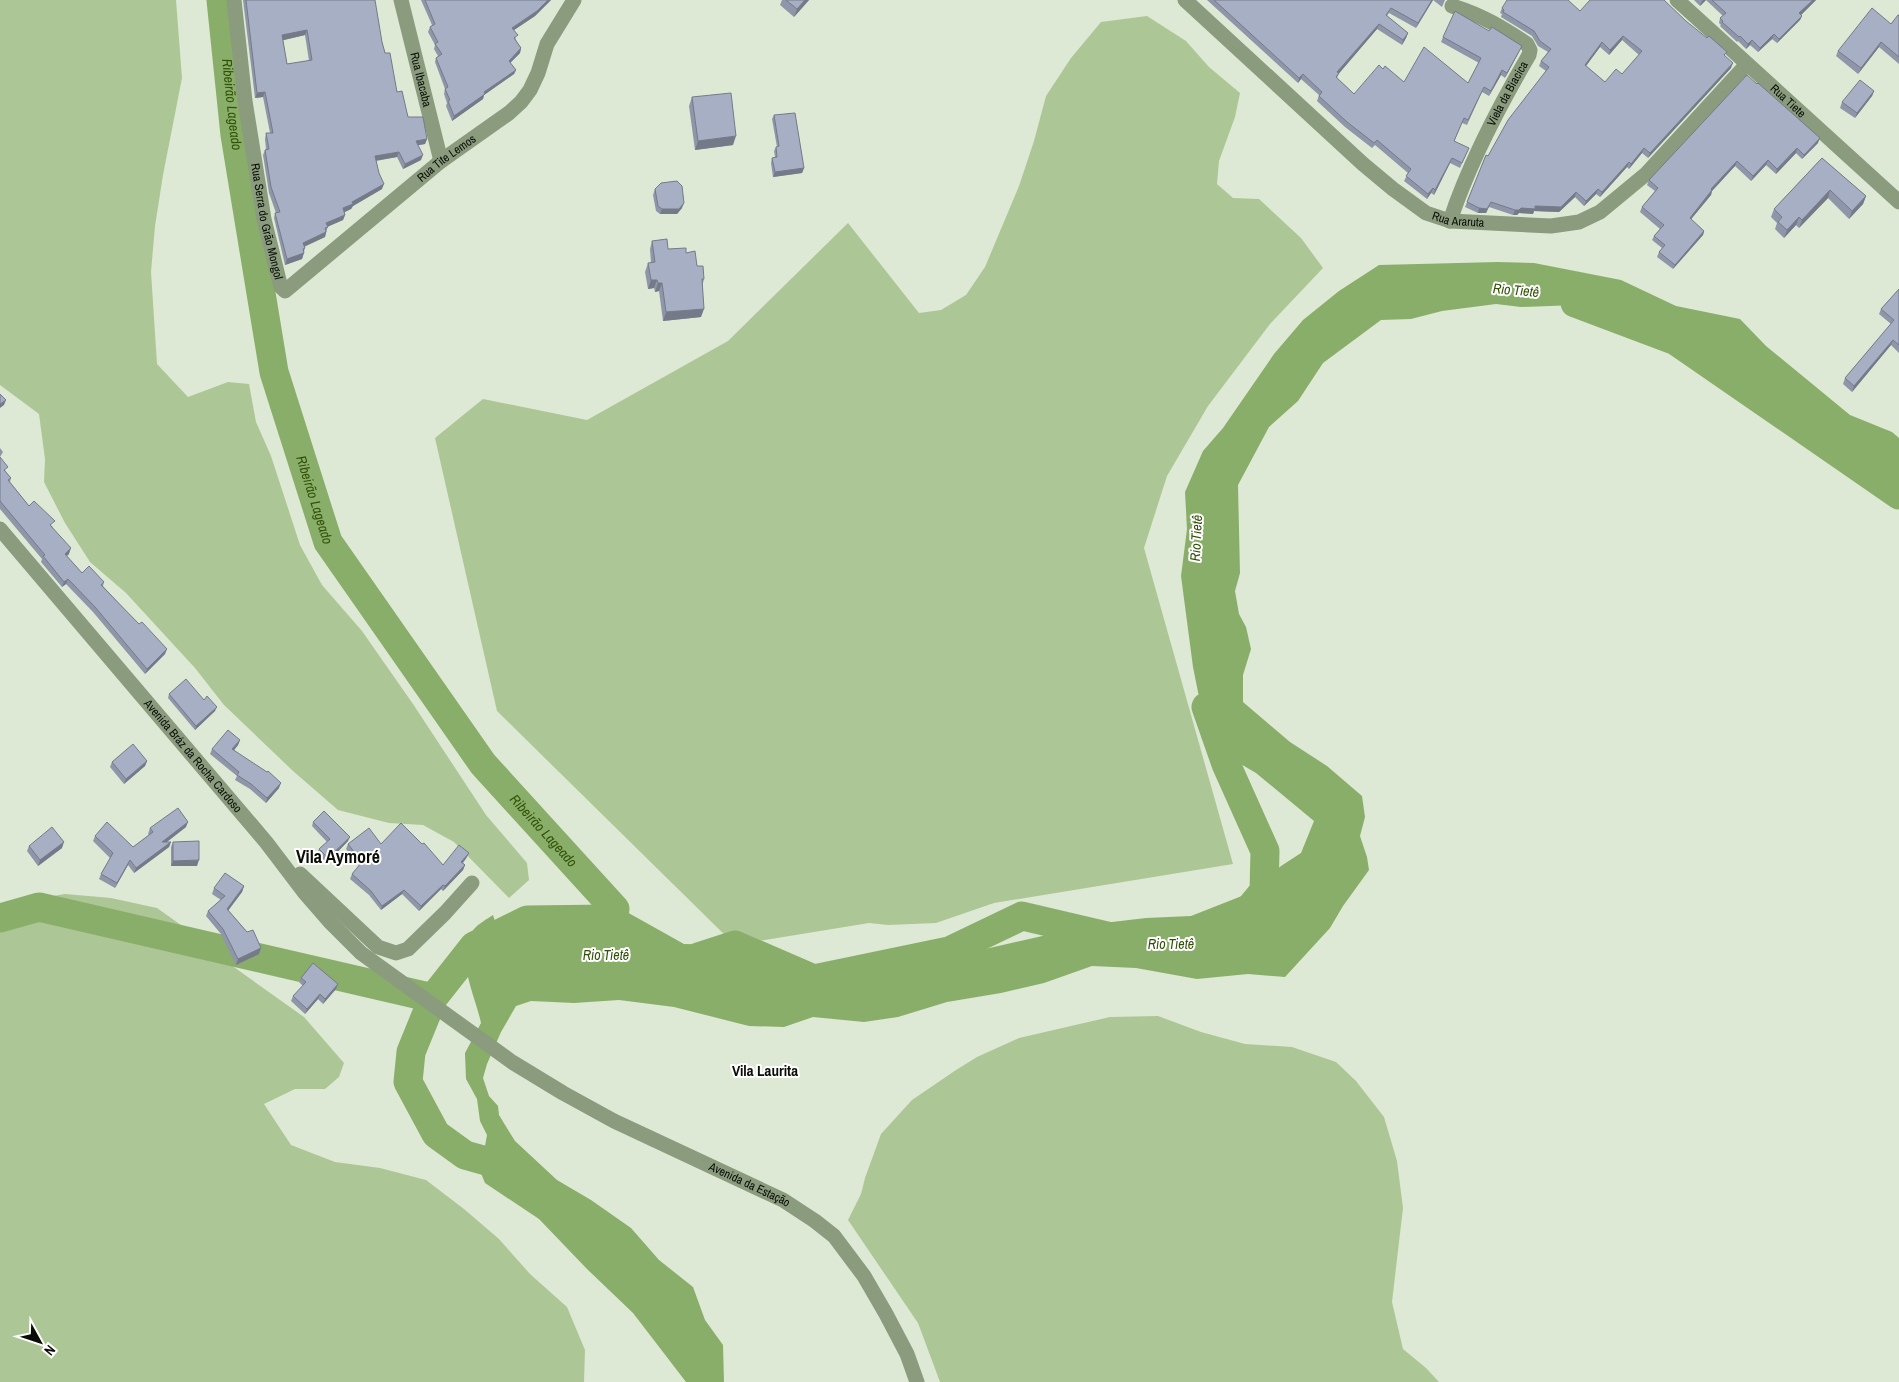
<svg xmlns="http://www.w3.org/2000/svg" width="1899" height="1382" font-family="'Archivo Narrow',sans-serif">
<rect width="100%" height="100%" fill="#dde9d4"/>
<path fill="#acc795" d="M0,0H176L182,78L163,175L155,226L151,272L157,364L188,397L228,382L249,384L256,422L271,456L300,545L322,585L362,631L413,704L486,815L527,863L529,880L509,898L454,842L423,825L389,823L338,810L293,771L224,705L195,668L126,593L90,562L65,523L44,482L45,459L39,414L0,385Z
M1147,16L1186,41L1209,67L1240,93L1235,117L1219,161L1217,184L1233,198L1259,199L1301,238L1323,268L1270,324L1208,406L1167,476L1144,548L1233,864L994,903L936,923L888,925L869,923L735,945L497,711L435,438L483,399L587,420L728,341L848,223L919,313L941,310L966,295L985,267L1019,186L1034,141L1046,96L1071,58L1101,22Z
M65,894L111,898L157,908L195,935L231,965L304,1017L344,1063L339,1077L325,1089H295L264,1104L291,1145L335,1162L380,1168L426,1180L464,1209L499,1239L530,1274L567,1307L585,1350L584,1382H0V913L19,902Z
M1158,1016L1201,1032L1245,1044L1292,1047L1336,1062L1356,1081L1384,1117L1397,1161L1403,1208L1392,1302L1403,1349L1426,1368L1439,1382H940L918,1323L848,1220L861,1194L865,1178L881,1134L912,1100L956,1070L977,1057L1019,1038L1110,1017Z"/>
<path fill="#89ae6a" d="M1498,262L1534,263L1621,280L1676,306L1740,319L1766,346L1850,415L1892,432L1899,438V502L1879,484L1853,458L1809,430L1782,400L1726,360L1697,348L1652,322L1603,316L1576,305L1521,307L1496,304L1442,311L1411,319L1381,320L1323,363L1298,401L1269,427L1238,485L1240,573L1235,591L1239,614L1246,627L1251,649L1243,675V702L1290,742L1327,766L1362,796L1365,817L1360,836L1367,857L1369,870L1343,906L1330,928L1285,977L1248,974L1197,979L1136,968L1092,966L1044,983L1001,993L947,1002L898,1017L864,1022L813,1017L784,1027L749,1026L674,1007L619,1000L574,1003L531,1001L516,1006L501,1032L487,1064L483,1078L489,1096L498,1106L499,1115L515,1141L557,1180L591,1200L631,1228L659,1260L693,1287L705,1320L723,1345L724,1382H686L633,1313L587,1269L539,1219L485,1183L476,1161L485,1146L487,1135L480,1121L477,1099L466,1079L465,1053L481,1023C475,994 454,957 474,929C478,924 487,919 493,915L499,934L519,935L554,930L595,906L625,911L684,944L735,945L778,972L844,981L1095,924L1146,918L1191,916L1252,892L1281,866L1301,853L1314,821L1256,773L1227,756L1204,722L1193,667L1181,576L1187,529L1185,492L1203,451L1223,428L1274,354L1303,320L1339,291L1379,265Z"/>
<g fill="none" stroke-linecap="round" stroke-linejoin="round">
<g stroke="#89ae6a" stroke-width="29">
<path id="s1" d="M221,0L235,135L274,372L328,542L483,764L615,909"/>
<path d="M1575,303L1676,341L1899,495"/>
<path d="M1206,707L1226,764L1265,851L1264,891L1245,914"/>
<path d="M0,918L39,907L433,998"/>
<path d="M698,957L735,945L814,979L949,951L1022,916L1116,938"/>
<path d="M515,1169L465,1155L436,1134L408,1082L411,1052L433,998L474,946L527,920L608,919L611,921"/>
</g>
<g stroke="#8a9b7e" stroke-width="15">
<path id="s2" d="M234,0L245,101L264,219L279,280L281,287L285,291L441,161L509,113L521,102L530,90L538,73L547,44L574,0"/>
<path id="s3" d="M401,0L441,161"/>
<path id="s4" d="M1185,0L1363,164L1393,189L1426,213L1450,221L1551,226L1579,222L1600,212L1646,174L1747,64"/>
<path id="s5" d="M1677,0L1899,202"/>
<path id="s6" d="M1450,221C1469,163 1498,108 1529,55L1530,50L1527,44C1503,28 1480,14 1452,6"/>
<path id="s7" d="M0,529L266,842L304,892L331,923L361,953L512,1062L563,1093L614,1121L783,1200L815,1221L834,1236L864,1276L886,1314L907,1354L917,1382"/>
<path d="M300,874L378,947L396,953L408,949L445,913L472,883"/>
</g>
</g>
<path fill="#9096a9" fill-rule="evenodd" d="M243,0H308L382,42L397,92L408,117L427,139L425,144L418,145L421,160L403,169L397,157L376,161L382,189L353,206L351,209L344,212L345,215L343,220L328,226L325,237L304,247L305,248L302,259L285,265L274,218L275,213H276L269,193L263,155L265,150H266L265,139L266,133H270L263,97L255,98ZM305,35L309,61L287,64L283,40Z
M421,0H551L535,16L514,30L516,40L521,48L520,53L510,63L516,70L514,74L484,95L483,99L452,121L446,106L447,103L444,94L445,89L435,62L436,58L438,56L434,49L435,45L428,32L430,27L432,25Z
M782,0H809L794,17L780,5Z
M1207,0H1445L1442,7L1433,0L1416,28L1389,13L1387,16L1408,33L1406,38L1402,45L1377,29L1339,73L1337,78L1354,94L1383,69L1404,82L1468,83L1479,63L1441,42L1443,37L1489,31L1522,46L1505,78L1501,75L1489,96L1482,92L1467,125L1462,123L1454,142L1469,148L1460,168L1450,163L1434,195L1431,193L1427,199L1404,181L1408,173L1375,145L1372,148L1345,127L1317,101L1319,95L1301,79L1298,83Z
M1694,0H1816L1801,15L1802,16L1800,20L1777,43L1772,39L1758,52L1750,45L1746,49L1738,41L1737,42L1720,26L1721,25L1719,23L1720,18L1723,16L1706,0L1700,6Z
M1502,8L1580,11L1725,56L1731,68L1648,158L1642,153L1629,169L1627,167L1600,197L1596,194L1584,206L1575,197L1559,212L1534,211L1533,214L1519,213L1517,215H1513L1489,207L1486,213H1478L1465,207L1486,155L1488,156L1546,71L1539,66L1541,61L1548,52L1538,46L1532,36L1501,17L1502,14L1500,13ZM1622,40L1639,55L1622,74L1605,82L1586,66L1600,47L1609,55Z
M1899,15V64L1879,47L1858,74L1836,56L1838,51L1891,24Z
M1874,91L1872,96L1855,118L1840,108L1842,102Z
M692,97L733,145L695,150L689,106Z
M774,115L804,168L802,173L773,177L771,163L772,158L775,157L774,151L776,147H777L772,119Z
M1818,143L1802,159L1796,153L1776,174L1766,165L1751,181L1735,166L1712,191L1711,195L1691,219L1704,231L1703,235L1673,269L1657,257L1659,252L1662,248L1652,240L1654,236L1660,229L1640,212L1642,207L1655,191L1647,185L1649,180Z
M1822,158L1866,196L1863,204L1849,219L1828,198L1799,228L1796,225L1784,238L1775,229L1777,223L1771,217L1774,209Z
M655,189L682,208L677,214H660L656,211L653,195Z
M652,241L668,249L686,253L697,266L704,279L703,283L701,317L663,321L659,291L655,292L654,288L648,289L645,272L648,263H651L650,249Z
M1899,289V353L1891,345L1852,392L1843,384L1845,378L1891,324L1879,314L1881,309Z
M0,448L3,452L0,457L6,472L11,478L10,482L29,506L53,527H52L69,554L67,556L82,573L104,582L103,586L165,654L145,674L93,612L66,584L62,587L41,562L42,559L0,509Z
M169,694L204,700L215,711L195,730L168,698Z
M240,740L238,745L234,750L279,788L266,803L250,789L235,780L237,776L210,754L212,749Z
M147,761L145,766L124,784L110,767L112,762Z
M313,822L348,841L327,863L317,854L319,849L327,842L312,826Z
M186,827L167,842H171L169,847L134,873L128,865L115,888L99,879L101,874L110,858L93,841L95,836L133,847L149,835L148,834L150,828Z
M173,842L197,866H171V847Z
M348,844H381L443,865L467,857L463,863L465,865L463,870L443,891L441,889L419,911L402,894L381,910L369,895L350,879L352,874L359,865L346,849Z
M29,846L62,848L38,866L27,851Z
M244,886L242,892L228,910L261,948L259,954L236,965L221,934L206,916L208,911L221,900L212,894L214,888Z
M301,978L338,984L336,989L323,1004L318,999L305,1014L291,1001L293,996L303,986L299,982Z"/>
<path fill="#757a89" d="M548,0H551L535,16L511,32L512,28Z
M805,0H809L794,17L797,9Z
M1432,0H1433L1416,28L1418,23Z
M1703,0H1706L1700,6L1702,1Z
M1813,0H1816L1798,18L1799,13Z
M1802,16L1800,20L1777,43L1779,39Z
M1379,24L1377,29L1336,77L1337,72Z
M307,30L305,35L280,41L282,35Z
M1408,33L1406,38L1402,45L1403,40Z
M1774,34L1772,39L1758,52L1760,48Z
M1623,36L1622,40L1609,55L1610,50Z
M1752,40L1750,45L1746,49L1748,44Z
M1602,42L1600,47L1583,70L1585,65Z
M1881,42L1879,47L1858,74L1861,68Z
M1522,46L1520,50L1505,78L1507,73Z
M521,48L520,53L507,66L509,61Z
M1733,63L1731,68L1648,158L1650,153Z
M516,70L514,74L484,95L483,99L452,121L454,116L484,92Z
M1502,70L1501,75L1489,96L1491,91Z
M1303,74L1301,79L1298,83L1299,78Z
M1874,91L1872,96L1855,118L1857,113Z
M265,92L263,97L255,98L257,93Z
M736,136L733,145L695,150L698,141Z
M1820,138L1818,143L1802,159L1804,155Z
M427,139L425,144L414,146L416,141Z
M1644,148L1642,153L1629,169L1631,164Z
M1797,148L1796,153L1776,174L1777,169Z
M399,152L397,157L373,161L375,156Z
M423,155L421,160L403,169L405,164Z
M1452,158L1450,163L1434,195L1435,190Z
M1768,160L1766,165L1751,181L1753,176Z
M1737,161L1735,166L1712,191L1711,195L1688,223L1690,218L1711,189Z
M1629,162L1627,167L1600,197L1602,192Z
M804,168L802,173L773,177L775,172Z
M384,184L382,189L353,206L351,209L341,214L343,208L352,202Z
M1433,188L1431,193L1427,199L1428,194Z
M1598,189L1596,194L1584,206L1586,201Z
M1830,190L1828,198L1799,228L1802,220Z
M1576,192L1575,197L1559,212L1534,211L1533,214L1519,213L1517,215H1513L1515,210L1521,208L1535,206Z
M1866,196L1863,204L1849,219L1852,211Z
M1491,202L1486,213H1478L1479,208Z
M684,203L682,208L677,214H660L662,209Z
M345,215L343,220L325,228L326,223Z
M1799,217L1796,225L1784,238L1787,230Z
M1704,231L1703,235L1673,269L1675,265Z
M326,232L325,237L301,248L303,243Z
M304,253L302,259L285,265L287,259Z
M651,280H657L654,288L648,289Z
M658,283H662L659,291L655,292Z
M704,309L701,317L663,321L666,312Z
M1893,340L1891,345L1852,392L1854,386Z
M6,400L4,405L0,408V404Z
M71,548L69,554L63,559L65,554Z
M68,579L66,584L62,587L64,582Z
M167,649L165,654L145,674L147,669Z
M217,707L215,711L195,730L196,726Z
M240,740L238,745L231,754L232,749Z
M147,761L145,766L124,784L126,779Z
M281,783L279,788L266,803L267,798Z
M188,822L186,827L160,847L162,842Z
M350,837L348,841L327,863L328,858Z
M64,842L62,848L38,866L40,860Z
M171,842L169,847L134,873L136,868Z
M469,853L467,857L460,866L461,862Z
M130,860L128,865L115,888L117,883Z
M199,860L197,866H171L173,861Z
M465,865L463,870L443,891L445,886Z
M443,885L441,889L419,911L421,906Z
M244,886L242,892L225,915L227,909Z
M404,890L402,894L381,910L382,906Z
M261,948L259,954L236,965L238,959Z
M338,984L336,989L323,1004L325,999Z
M320,994L318,999L305,1014L307,1009Z"/>
<path fill="#a7afc4" stroke="#757a89" fill-rule="evenodd" d="M246,0H375L382,42L385,53H390L397,92L402,91L408,117H423L427,139L416,141L423,155L405,164L399,152L375,156L379,173L384,184L352,202L353,204L343,208L345,215L326,223L328,227L325,228L326,232L303,243L305,248L303,249L304,253L287,259L275,213L280,212L271,187L265,150L269,149L266,133H273L265,92L257,93ZM307,30L312,60L287,64L282,35Z
M425,0H548L537,11L512,28L518,35L514,38L521,48L509,61L516,70L484,92L485,94L454,116L448,101L450,100L445,89L448,87L436,58L442,54L435,44L438,42L430,27L435,24Z
M786,0H805L797,9Z
M1214,0H1432L1418,23L1391,8L1386,15L1408,33L1403,40L1379,24L1337,72L1339,73L1336,77L1354,94L1379,65L1383,69L1385,66L1404,82L1424,47L1468,83L1481,58L1443,37L1455,11L1489,31L1492,27L1522,46L1507,73L1502,70L1491,91L1484,87L1468,120L1464,118L1454,141L1469,148L1462,163L1452,158L1435,190L1433,188L1428,194L1406,176L1411,169L1377,140L1374,143L1347,122L1319,96L1322,92L1303,74L1299,78Z
M1507,0H1568L1580,11L1590,0H1664L1686,21L1707,38L1709,36L1727,52L1724,55L1733,63L1650,153L1644,148L1631,164L1629,162L1602,192L1598,189L1586,201L1576,192L1561,207L1535,206V209L1521,208L1519,210H1515L1491,202L1487,209L1479,208L1467,202L1486,155L1488,156L1508,120L1549,67L1541,61L1551,49L1540,41L1534,31L1503,12L1504,10L1502,8ZM1623,36L1642,51L1622,74L1616,69L1605,82L1585,65L1602,42L1610,50Z
M1712,0H1813L1799,13L1802,16L1779,39L1774,34L1760,48L1752,40L1748,44L1740,36L1739,37L1722,22L1723,21L1720,18L1726,13Z
M1872,8L1891,24L1898,15H1899V57L1881,42L1861,68L1838,51Z
M1747,75L1757,84L1758,83L1820,138L1804,155L1797,148L1777,169L1768,160L1753,176L1737,161L1711,189L1712,190L1690,218L1704,231L1675,265L1659,252L1665,245L1654,236L1664,225L1642,207L1658,188L1649,180Z
M1860,80L1874,91L1857,113L1842,102Z
M731,93L736,136L698,141L692,97Z
M795,113L804,168L775,172L772,158L777,157L776,147L779,146L774,115Z
M1822,158L1866,196L1852,211L1830,190L1802,220L1799,217L1787,230L1778,222L1782,217L1774,209Z
M677,181L682,186L684,203L679,209H662L658,206L655,189L661,183Z
M667,239L668,249L686,248V253L695,251L697,266H703L704,279H702L704,309L666,312L662,283H658L657,280H651L648,263L655,262L652,241Z
M1899,289V345L1893,340L1854,386L1845,378L1894,320L1881,309Z
M0,394L6,400L0,404Z
M0,457L8,467L4,470L11,478L8,480L29,506L34,501L55,521L50,525L71,548L65,554L82,573L89,566L104,582L101,585L139,624L142,622L167,649L147,669L95,607L68,579L64,582L43,556L45,555L0,501Z
M186,679L204,700L207,696L217,707L196,726L169,694Z
M228,730L240,740L232,749L267,772L268,771L281,783L267,798L251,784L237,775L239,772L212,749Z
M133,744L147,761L126,779L112,762Z
M178,808L188,822L162,842H171L136,868L130,860L117,883L101,874L113,853L95,836L107,822L133,847L153,832L150,828Z
M324,811L350,837L328,858L319,849L330,839L313,822Z
M401,823L422,844L424,843L443,865L459,845L469,853L461,862L465,865L445,886L443,885L421,906L404,890L382,906L371,891L352,874L362,862L348,844L369,828L381,844Z
M52,827L64,842L40,860L29,846Z
M199,841V860L173,861V842Z
M225,873L244,886L227,909L247,932L253,930L261,948L238,959L223,929L208,911L225,896L214,888Z
M313,963L338,984L325,999L320,994L307,1009L293,996L306,982L301,978Z"/>
<g text-anchor="middle" stroke-width="4" stroke-linejoin="round" paint-order="stroke">
<g font-size="12" fill="#090d06" stroke="#fff">
<text dy="4" stroke="none"><textPath href="#s3" startOffset="82">Rua Ibacaba</textPath></text>
<text dy="4" stroke="none"><textPath href="#s6" startOffset="140">Viela da Biacica</textPath></text>
<text dy="4" stroke="none"><textPath href="#s5" startOffset="150">Rua Tiete</textPath></text>
<text dy="4" stroke="none"><textPath href="#s2" startOffset="506">Rua Tite Lemos</textPath></text>
<text dy="4" stroke="none"><textPath href="#s4" startOffset="355">Rua Araruta</textPath></text>
<text dy="4" stroke="none"><textPath href="#s2" startOffset="224">Rua Serra do Grão Mongol</textPath></text>
<text dy="4" stroke="none"><textPath href="#s7" startOffset="298">Avenida Bráz da Rocha Cardoso</textPath></text>
<text dy="4" stroke="none"><textPath href="#s7" startOffset="1011">Avenida da Estação</textPath></text>
</g>
<g font-size="14" font-style="italic" fill="#315206" stroke="#fff">
<text dy="5" stroke="none"><textPath href="#s1" startOffset="105">Ribeirão Lageado</textPath></text>
<text transform="translate(1516 290) rotate(5)" y="5">Rio Tietê</text>
<text dy="5" stroke="none"><textPath href="#s1" startOffset="510">Ribeirão Lageado</textPath></text>
<text transform="translate(1196 538) rotate(-87)" y="5">Rio Tietê</text>
<text dy="5" stroke="none"><textPath href="#s1" startOffset="915">Ribeirão Lageado</textPath></text>
<text x="1171" y="949">Rio Tietê</text>
<text x="606" y="960">Rio Tietê</text>
</g>
<g font-size="15" font-weight="bold" fill="#090d06" stroke="#fff">
<text x="765" y="1076">Vila Laurita</text>
</g>
<g font-size="18" font-weight="bold" fill="#090d06" stroke="#fff">
<text x="338" y="863">Vila Aymoré</text>
</g>
</g>
<g transform="translate(40 1342) rotate(130)" stroke="#ffffff" stroke-width="4" paint-order="stroke">
<path d="M0-4L9 19L0 12L-9 19Z" fill="#090d06"/>
<text y="-8" font-size="14" font-weight="bold" text-anchor="middle" fill="#090d06">N</text>
</g>
</svg>
